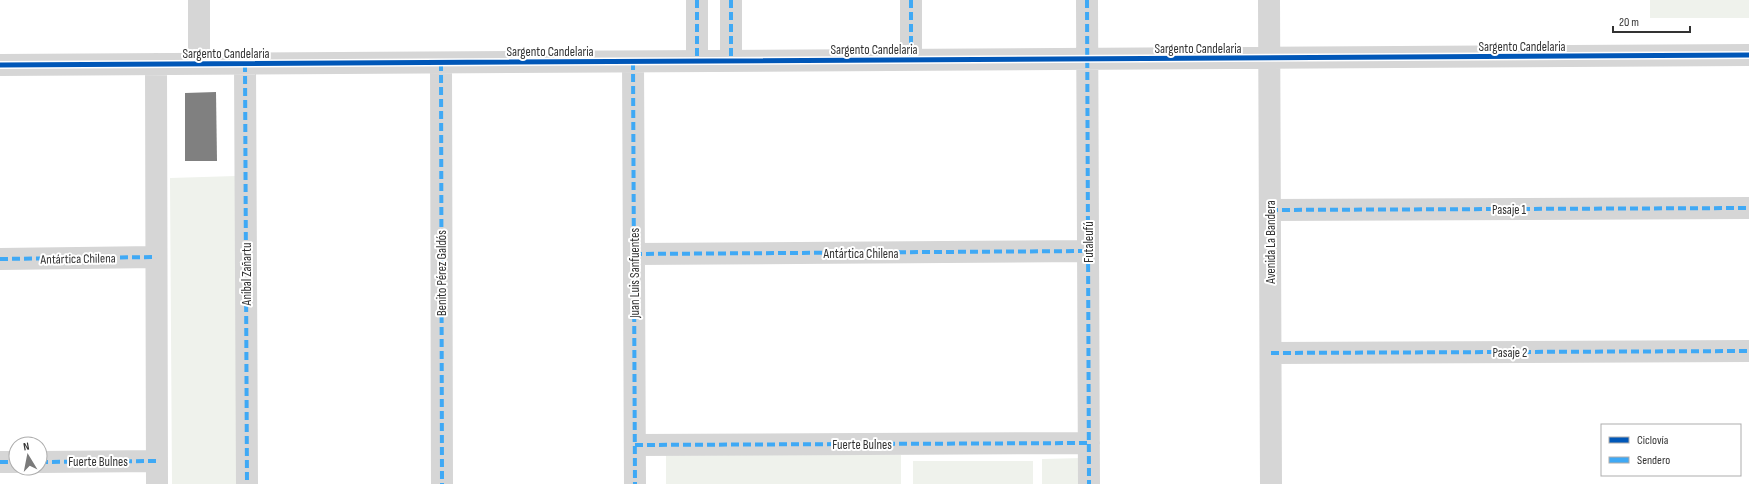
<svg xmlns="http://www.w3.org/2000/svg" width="1749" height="484" font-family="'Sofia Sans Condensed',sans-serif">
<rect width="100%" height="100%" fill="#fff"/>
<path fill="#eff2ec" d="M1650,0H1749V18H1650Z
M236,176L237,484H172L170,178Z
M666,455H901V484H666Z
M1083,458V484H1042V459Z
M913,461H1033V484H913Z"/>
<path fill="#808080" d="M216,92L217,161H185V93Z"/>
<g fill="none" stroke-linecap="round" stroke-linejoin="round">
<path stroke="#d6d6d6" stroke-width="22" d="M199,0V64
M697,0V61
M731,0V61
M911,0V60
M1087,0L1089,484
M1269,0L1271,484
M633,62L635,484
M441,63L442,484
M156,64L157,484
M245,64L247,484
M0,65L1749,55
M1270,210L1749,208
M634,254L1088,251
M0,259L156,257
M1271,353L1749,351
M635,445L1089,443
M0,462H16
M40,462L157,461"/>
<path stroke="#3fa9f5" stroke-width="4" stroke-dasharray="8 4" stroke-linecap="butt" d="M697,0V61
M731,0V61
M911,0V60
M1087,0L1089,484
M633,62L635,484
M441,63L442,484
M245,64L247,484
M1270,210L1749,208
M634,254L1088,251
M0,259L156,257
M1271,353L1749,351
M635,445L1089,443
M0,462H16
M40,462L157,461"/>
<defs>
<path id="cycleway" d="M0,65L1749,55"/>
</defs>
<use href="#cycleway" stroke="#fff" stroke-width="8"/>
<use href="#cycleway" stroke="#0057b8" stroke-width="5"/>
</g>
<g text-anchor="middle" stroke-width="4" stroke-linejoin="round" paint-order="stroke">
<g font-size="13" fill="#323232" stroke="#fff">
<text x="1522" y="51">Sargento Candelaria</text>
<text x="1198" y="53">Sargento Candelaria</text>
<text x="874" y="54">Sargento Candelaria</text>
<text x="550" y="56">Sargento Candelaria</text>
<text x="226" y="58">Sargento Candelaria</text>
<text x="1509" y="214">Pasaje 1</text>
<text transform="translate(1088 242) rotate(-90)" y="5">Futaleufú</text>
<text transform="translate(1270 242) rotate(-90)" y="5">Avenida La Bandera</text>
<text x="861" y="258">Antártica Chilena</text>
<text transform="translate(78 258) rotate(-1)" y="5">Antártica Chilena</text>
<text transform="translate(441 273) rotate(-90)" y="5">Benito Pérez Galdós</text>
<text transform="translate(634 273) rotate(-90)" y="5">Juan Luis Sanfuentes</text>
<text transform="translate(246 274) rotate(-90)" y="5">Aníbal Zañartu</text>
<text x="1510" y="357">Pasaje 2</text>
<text x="862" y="449">Fuerte Bulnes</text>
<text x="98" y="466">Fuerte Bulnes</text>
</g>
</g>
<rect x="1601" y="424" width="140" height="52" fill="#ffffff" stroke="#adadad"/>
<rect x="1609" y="437" width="20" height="6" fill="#0057b8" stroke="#adadad"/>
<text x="1637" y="444" font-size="12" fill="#323232">Ciclovía</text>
<rect x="1609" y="457" width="20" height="6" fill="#3fa9f5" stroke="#adadad"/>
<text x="1637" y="464" font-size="12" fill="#323232">Sendero</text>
<g transform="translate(28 456) rotate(350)"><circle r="19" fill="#ffffff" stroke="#adadad"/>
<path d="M0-3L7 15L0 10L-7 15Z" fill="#7a7a7a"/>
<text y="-6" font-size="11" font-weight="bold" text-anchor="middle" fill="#323232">N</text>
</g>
<path d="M1613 26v6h77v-6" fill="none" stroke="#323232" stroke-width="2"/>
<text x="1619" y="26" font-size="12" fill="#323232" stroke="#ffffff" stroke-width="3" paint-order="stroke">20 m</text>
</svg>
